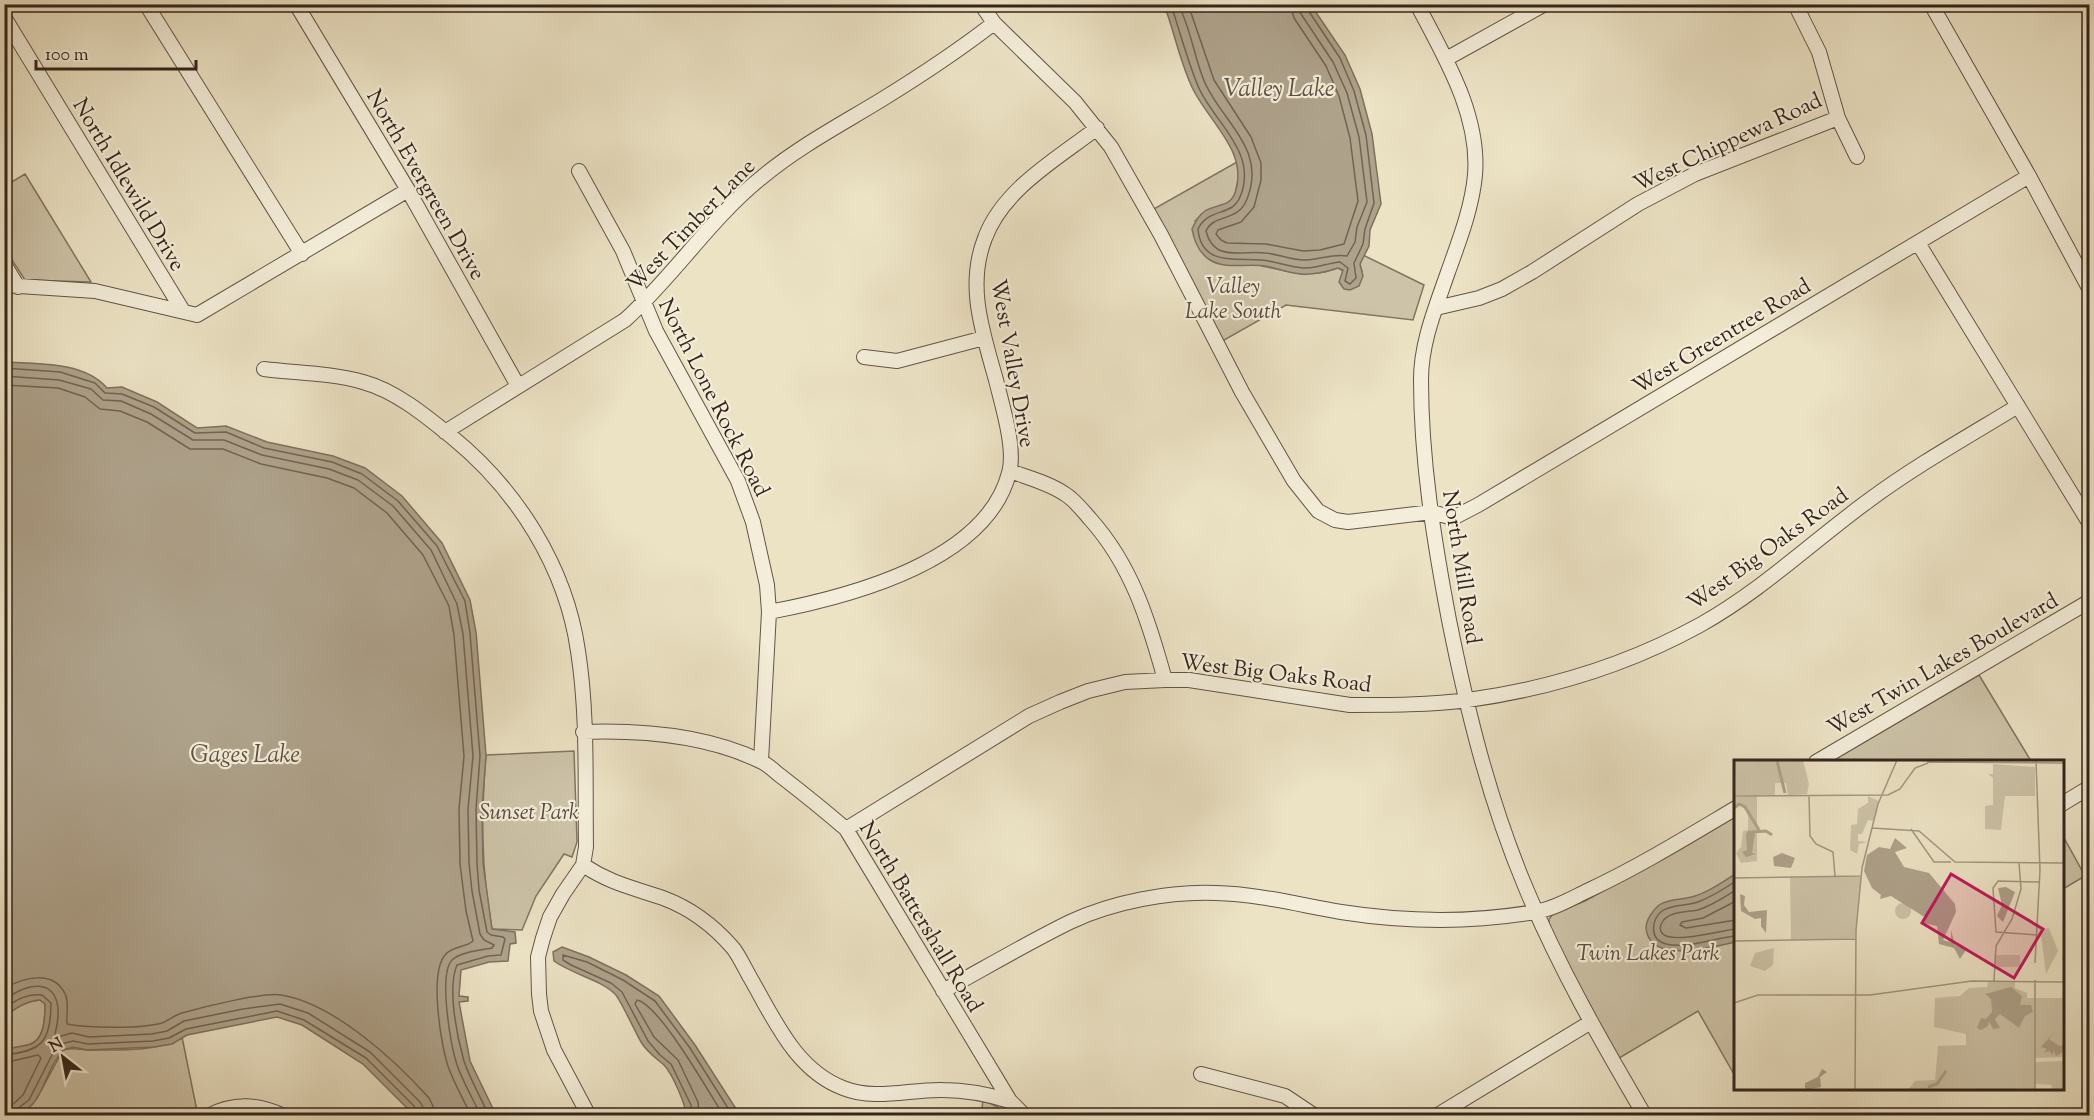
<svg xmlns="http://www.w3.org/2000/svg" width="2094" height="1120" font-family="'Sorts Mill Goudy',serif">
<rect width="100%" height="100%" fill="#ece3c5"/>
<filter id="stains"><feTurbulence type="fractalNoise" baseFrequency=".00333" numOctaves="4"/><feColorMatrix values="0 0 0 0 .2 0 0 0 0 .09 0 0 0 0 .02 0 0 0 .5 -.17"/></filter>
<radialGradient id="worn" r=".72"><stop offset=".6" stop-color="#630" stop-opacity="0"/><stop offset="1" stop-color="#630" stop-opacity=".3"/></radialGradient>
<path fill="#cdc3a8" stroke="#817462" stroke-width="1.5" d="M1237,162L1239,176L1235,195L1229,203L1207,210L1195,221L1262,266L1301,274L1325,272L1338,268L1343,271H1362L1360,265L1363,255L1424,285L1413,320L1286,305L1219,343L1152,210Z
M25,174L91,282L25,280L5,249V186Z
M1979,675L2031,761H1832Z
M574,751L577,842L572,857L564,854L536,896L522,930L492,929C481,868 481,817 486,755Z
M1735,817V1076L1698,1011L1616,1060L1549,925V919L1554,913L1585,901Z
M2063,836L2085,876L2063,889H2062Z
M40,1000L45,1004C45,1018 45,1041 28,1045C20,1047 13,1047 5,1050L4,1016C16,1008 26,1001 40,1000Z
M182,1037L197,1111L191,1115L17,1116L37,1098L63,1050C73,1047 79,1050 90,1050C118,1050 158,1052 182,1037Z
M983,1100L1002,1109L1009,1115L981,1116Z"/>
<path fill="#aea28b" stroke="#7e705e" stroke-width="1.5" d="M1158,5H1311L1345,55L1360,89L1372,134L1381,204L1370,230L1369,246L1360,264L1363,276L1359,286L1350,290L1344,289L1339,282L1343,270L1338,268C1326,272 1314,275 1301,274C1289,273 1277,268 1265,266C1247,263 1226,270 1210,260C1199,253 1194,241 1192,229C1195,222 1199,215 1205,211C1216,204 1230,207 1235,193C1249,153 1211,124 1194,91C1183,71 1175,36 1167,13Z
M5,362C37,364 84,361 107,388L122,387L157,402L197,428L226,426L267,442L333,456L365,468L402,496L442,543L470,600L476,632L486,755L482,810L483,863L492,929L515,932L516,943L510,944L508,961L489,962L461,970L459,996L468,997V1001L459,1002L470,1061L496,1115H414L363,1064L302,1025L277,1017L187,1035L172,1044L154,1047L87,1050L73,1047L63,1050C41,1073 45,1116 5,1115V1050C13,1047 20,1047 28,1045C45,1041 45,1018 45,1004L40,1000C26,1001 16,1008 5,1016Z
M1735,874V942C1713,947 1649,965 1646,928C1646,920 1653,910 1659,905C1669,898 1684,900 1695,896C1709,892 1723,882 1735,874Z
M562,947L589,957L626,975L659,996L695,1045L740,1115H686C686,1105 672,1073 664,1065C656,1058 647,1052 641,1042C635,1032 621,1000 615,994C599,979 572,974 554,961L553,952Z"/>
<g fill="none" stroke-linecap="round" stroke-linejoin="round">
<path stroke="#726353" stroke-width="1.5" d="M1167,4L1173,11C1181,36 1188,62 1198,86C1213,122 1259,152 1240,197C1232,217 1209,207 1198,229C1201,266 1235,258 1261,260C1275,261 1289,267 1303,268C1316,269 1327,263 1340,262L1348,268L1345,281L1350,284L1356,278L1354,263L1363,244L1365,229L1374,203L1366,135L1354,91L1340,58L1308,10L1307,4
M1178,4C1191,28 1194,58 1205,83C1223,123 1267,149 1247,199C1238,223 1214,213 1206,231C1208,239 1212,246 1219,250C1232,256 1251,251 1265,253C1279,254 1293,261 1306,260C1320,260 1333,253 1347,256L1355,242L1357,227L1367,202L1359,137L1347,93L1333,62L1301,14L1299,4
M1188,4L1214,80L1251,137L1261,163V180L1254,207L1241,222L1218,230L1216,234L1221,240L1227,243L1266,244L1303,251L1320,250L1344,244L1358,201L1350,138L1339,96L1326,66L1294,18L1290,4
M4,368L60,372L95,383L105,393L122,394L154,407L195,433L226,432L264,448L332,462L362,474L398,501L437,546L465,601L470,633L480,756L476,809L477,863L479,890L487,932L491,935L503,937L505,939L501,955L488,956L457,965C447,988 457,1037 464,1061C470,1079 481,1098 489,1116
M4,376L59,380L91,389L103,400L121,401L151,414L193,440H224L262,455L329,469L358,480L393,506L431,550L457,604L463,634L473,756L468,809L469,863L472,891L480,934L484,940L494,945L492,948C481,950 460,952 452,960C438,975 451,1046 457,1065C463,1082 473,1099 481,1116
M4,385L58,388L85,397L100,409L120,411L147,422L190,449H223L261,464L327,478L354,488L387,513L423,555L449,606L454,635L464,756L459,809L460,864L466,911L473,941C465,948 452,946 445,955C429,974 441,1047 449,1069C455,1085 464,1100 471,1116
M1736,881C1724,889 1711,897 1698,902C1687,906 1672,904 1662,911C1651,919 1649,940 1666,944C1688,949 1713,938 1736,936
M1736,890C1725,897 1711,906 1698,910C1689,912 1675,911 1667,917C1662,920 1658,928 1662,933C1671,945 1722,930 1736,929
M1736,901L1703,918L1682,922L1680,925L1686,928L1736,920
M4,989C23,977 55,969 66,996C69,1005 66,1015 67,1024C88,1028 141,1029 162,1023C169,1020 175,1015 182,1013C203,1007 263,992 281,995C333,1003 395,1060 429,1098L433,1106L434,1116
M4,1000C43,972 67,988 55,1034L58,1037L72,1033L89,1037L152,1034L167,1031L184,1021L243,1009L280,1004L308,1013L370,1052L420,1102L424,1109L425,1116
M4,1009C16,1000 27,993 42,995L51,1003C51,1042 42,1051 4,1055
M4,1063L38,1055L41,1058L23,1095L10,1107L8,1116
M16,1116L17,1109L29,1100L54,1051L61,1044L73,1041L88,1044L153,1041L169,1038L186,1029L277,1011L304,1020L366,1058L414,1106L418,1116
M692,1116L691,1105L671,1064L660,1055L648,1041L622,992L611,983L571,965L563,960V955L587,962L623,980L655,1001L690,1048L733,1116
M699,1116L698,1102L678,1060L654,1037L635,1004L637,1000C660,1005 709,1093 724,1116"/>
<defs>
<path id="minor" d="M146,4L302,254
M296,4L408,190L518,386
M981,4L994,23L1075,102L1111,147L1161,235L1242,392L1294,481L1318,511L1335,520L1348,522L1432,512L1453,518L1478,505L2029,176
M1417,4C1444,56 1480,114 1475,175C1472,208 1459,241 1448,272C1436,307 1421,342 1421,380C1421,460 1434,541 1449,620C1467,710 1489,800 1525,886C1558,966 1601,1041 1645,1116
M1795,4L1819,52L1838,118L1857,157
M1931,4L2029,176L2090,290
M4,17L183,311
M1446,59L1545,4
M579,171L623,251L656,331L738,481L753,522L767,585L769,612L761,761
M1918,243L2090,524
M4,264L18,287
M4,285L95,291L197,315L408,190
M1436,308L1479,298L1502,289L1532,272L1638,204L1695,174L1838,118
M864,357L897,361L984,338
M264,369C296,373 332,373 363,382C396,391 426,416 452,437C517,490 566,567 578,651C588,715 585,782 586,847L583,865L563,894L550,917L543,938L538,957L539,994L541,1011L554,1050L589,1116
M445,432L625,320C674,276 710,219 761,178C798,147 840,125 881,100C920,76 958,51 994,23
M1010,471C1029,478 1049,483 1065,494C1075,500 1083,511 1091,520C1132,566 1149,622 1165,680
M769,612C848,597 986,562 1009,473C1016,449 1002,405 996,380C983,333 966,286 985,238C1003,189 1057,159 1097,128
M583,732C642,730 706,735 760,761C768,764 775,772 782,777C804,794 825,811 846,829L1010,1101L1025,1116
M1816,762L2090,601
M2062,804L2090,787
M846,829L1029,716L1060,702L1088,691L1125,682L1165,680H1189L1350,705C1387,705 1431,705 1468,700C1548,689 1629,664 1700,625C1761,591 1812,542 1868,501C1915,466 1967,437 2018,406
M583,865C612,884 631,887 663,898C690,908 714,926 733,948C740,957 745,969 751,979C775,1021 796,1070 843,1088C875,1101 910,1089 943,1090C966,1090 987,1094 1010,1101
M943,991C985,968 1027,943 1070,922C1112,902 1170,891 1216,893C1258,894 1300,905 1341,912C1405,922 1471,923 1535,912C1554,909 1572,898 1589,890C1640,866 1687,837 1736,808
M1201,1074L1285,1096L1315,1116
M208,1116C234,1102 258,1104 284,1116
M1436,1116L1591,1022"/>
</defs>
<use href="#minor" stroke="#635446" stroke-width="16"/>
<use href="#minor" stroke="#f3edd9" stroke-width="14"/>
</g>
<g text-anchor="middle" stroke-width="4.5" stroke-linejoin="round" paint-order="stroke">
<g font-size="22" fill="#35241b" stroke="#f3edd9">
<text transform="translate(1727 141) rotate(-25)" y="8">West Chippewa Road</text>
<text transform="translate(130 184) rotate(59)" y="8">North Idlewild Drive</text>
<text transform="translate(427 184) rotate(60)" y="8">North Evergreen Drive</text>
<text transform="translate(690 224) rotate(-46)" y="8">West Timber Lane</text>
<text transform="translate(1721 335) rotate(-31)" y="8">West Greentree Road</text>
<text transform="translate(1014 363) rotate(80)" y="8">West Valley Drive</text>
<text transform="translate(715 397) rotate(63)" y="8">North Lone Rock Road</text>
<text transform="translate(1767 548) rotate(-36)" y="8">West Big Oaks Road</text>
<text transform="translate(1463 567) rotate(81)" y="8">North Mill Road</text>
<text transform="translate(1942 663) rotate(-30)" y="8">West Twin Lakes Boulevard</text>
<text transform="translate(1276 672) rotate(7)" y="8">West Big Oaks Road</text>
<text transform="translate(922 916) rotate(59)" y="8">North Battershall Road</text>
</g>
<g font-size="22" font-style="italic" fill="#5b4c3e" stroke="#f3edd9">
<text x="1233" y="293">Valley<tspan x="1233" dy="25">Lake South</tspan></text>
<text x="529" y="819">Sunset Park</text>
<text x="1648" y="960">Twin Lakes Park</text>
</g>
<g font-size="24" font-style="italic" fill="#5f5042" stroke="#f3edd9">
<text x="1279" y="96">Valley Lake</text>
<text x="245" y="762">Gages Lake</text>
</g>
</g>
<g transform="translate(1734 760)">
<rect width="330" height="330" fill="#ece3c5"/>
<path d="M0,0H69L75,24L73,34L54,35L52,23H41V35H0ZM259,4L301,7V36H271L267,70L251,69V46L259,45V18L254,14H259ZM23,36V101L7,103L2,93L7,87L9,71L14,70V51L6,45L0,48V37ZM134,36L145,41L139,61L134,60L128,74H124V81L134,82L125,84L123,94L116,90L117,65L123,64L124,49L134,43ZM56,117H127L122,178L57,180ZM161 151a8 8 0 1 1 16 0a8 8 0 1 1-16 0ZM315,168L324,191L312,214L307,175L310,169ZM40,188L39,205L31,211L16,206L21,193ZM261,195H286V207H265L260,203ZM254,221H281V228L293,233V238H330V297L301,298V302L330,301V330H302H317L318,325L302,324L301,330H174L181,321L201,320L204,286L232,285V274L200,267L201,238L226,236L235,228L253,227Z" fill="#cdc3a8"/>
<path d="M15,70L21,73L18,93L22,94L12,97L8,92L13,90L12,74ZM161,78L173,88L161,92L170,107L195,113L221,144L222,152L209,180L217,182V170L221,185L232,190L226,199L220,188L205,184L203,166L188,163L192,158L157,136L146,139L147,135L138,128L130,111L133,95L145,87L156,89ZM48,93L61,98L57,108L40,106L39,97ZM272,127L281,132L269,162L263,156L268,145L264,128ZM6,134L11,136L10,145L15,152L33,150L32,173L27,166V158L21,159L7,151ZM277,227L288,236L286,245H297L299,252L291,256L285,268L266,254L261,259L266,268L259,269L255,261L254,266L247,270L243,268L247,258L252,259L258,252L257,239L251,234ZM320,272L315,279L325,286L330,285L329,292L322,296L319,290V295L315,291L310,293L313,289L307,287ZM88,309L93,312L86,317L87,327L71,330V323L84,317Z" fill="#aea28b"/>
<path fill="none" stroke="#aea28b" stroke-width="3" d="M43,1L51,33M0,48L5,44L11,47L25,70M18,72L32,71L38,75M194,327L203,324L212,311"/>
<path fill="none" stroke="#a39781" stroke-width="1.5" d="M193,2L330,3M0,36L154,35L166,29L181,8L194,3M75,36L76,76L82,84L99,92L101,116M138,68L185,71L221,102L330,103M177,69L200,102H217M0,118L128,116M302,175L262,172L259,128L264,121L305,122M0,181L122,179M301,203L306,110L302,1M301,220V330M260,221L262,186L278,159L287,129L285,103M106,235H136L238,221L330,222M0,243L24,235H108M121,330L122,170L128,108L144,44L163,0"/>
<path fill="#c2185b" fill-opacity="0.15" stroke="#c2185b" stroke-width="3" d="M217,114L309,169L280,218L188,163Z"/>
<rect width="330" height="330" fill="none" stroke="#35241b" stroke-width="3"/>
</g>
<rect width="2094" height="1120" fill="none" stroke="#ece3c5" stroke-width="24"/>
<rect x="6" y="6" width="2082" height="1108" fill="none" stroke="#35241b" stroke-width="3"/>
<rect x="12" y="12" width="2070" height="1096" fill="none" stroke="#35241b" stroke-width="1.5"/>
<g transform="translate(63 1057) rotate(329)" stroke="#f3edd9" stroke-width="4.5" paint-order="stroke">
<path d="M0-4.5L10 22L0 15L-10 22Z" fill="#35241b"/>
<text y="-9" font-size="16" font-weight="bold" text-anchor="middle" fill="#35241b">N</text>
</g>
<path d="M36 60v9h160v-9" fill="none" stroke="#35241b" stroke-width="3"/>
<text x="45" y="60" font-size="18" fill="#35241b" stroke="#f3edd9" stroke-width="4.5" paint-order="stroke">100 m</text>
<rect width="100%" height="100%" filter="url(#stains)"/>
<rect width="100%" height="100%" fill="url(#worn)"/>
</svg>
